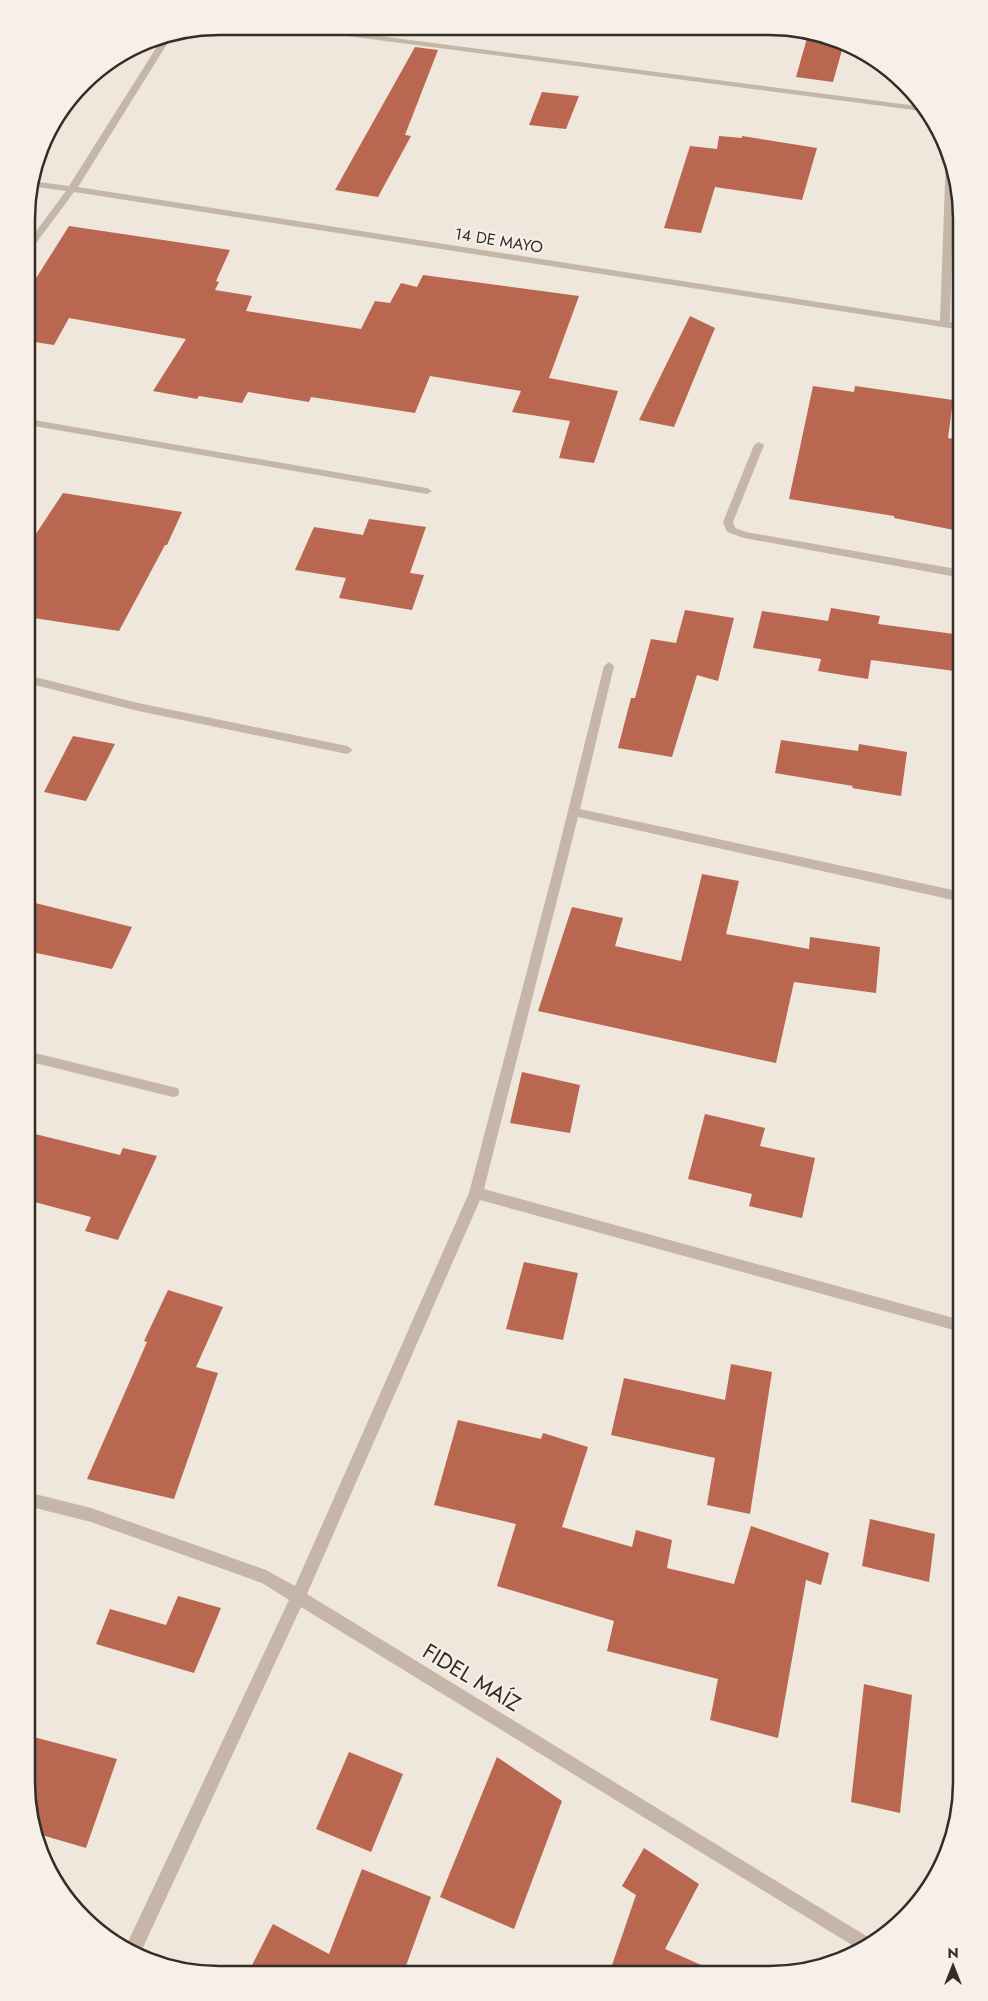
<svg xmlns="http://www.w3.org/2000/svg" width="988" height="2001" font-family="Jost,sans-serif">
<rect width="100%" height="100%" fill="#efe6dc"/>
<path fill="#b96750" d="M809,31L844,43L833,82L796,77Z
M415,47L438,50L405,135L411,136L378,197L335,190Z
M542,92L579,96L566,129L529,125Z
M719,136L742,138V136L817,148L802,200L715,187L701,233L664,228L690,146L717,149Z
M69,226L230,250L216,281L219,282L215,290L252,296L246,311L361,329L375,301L390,303L401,283L417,287L423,275L579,296L549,378L618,391L594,463L559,458L570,421L512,412L521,391L430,376L415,413L311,397L309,402L248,392L242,403L199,396L197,399L153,391L186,339L69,318L54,345L28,341V291Z
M690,316L715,328L674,427L639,420Z
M813,386L854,392L855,386L953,400L948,438L962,440V494L954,530L894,518V516L789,499Z
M63,493L182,512L167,545H165L119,631L27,617L28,546Z
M369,519L426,527L410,573L424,575L412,610L339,598L346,578L295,570L314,527L363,535Z
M831,608L880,616L878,624L962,635V672L871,660L868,679L818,671L821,659L753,648L762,611L828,621Z
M685,610L734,618L718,681L697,675L672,757L618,748L631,698H635L651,639L676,643Z
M73,736L115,744L86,801L44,792Z
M781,740L858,751L859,744L907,752L901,796L852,788L853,786L775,773Z
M702,874L739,881L726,934L809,949L810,937L880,947L876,993L794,982L776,1063L538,1011L572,907L623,918L615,946L681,961Z
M27,901L132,927L112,969L27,951Z
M522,1072L580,1085L570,1133L510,1123Z
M705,1114L765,1128L760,1146L815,1158L802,1218L749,1206L752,1194L688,1179Z
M27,1132L120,1155L123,1148L157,1156L118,1240L85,1231L91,1217L27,1200Z
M524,1262L578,1273L563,1340L506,1329Z
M168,1290L223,1307L196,1367L218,1373L174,1499L87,1479L147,1342L144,1341Z
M731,1364L772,1372L750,1514L707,1505L715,1458L611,1435L624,1378L725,1400Z
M458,1420L541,1439L543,1433L588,1447L562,1527L632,1547L636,1530L672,1540L667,1568L734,1584L751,1526L829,1553L821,1585L806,1580L778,1738L710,1720L718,1679L607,1651L614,1621L497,1586L516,1524L434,1505Z
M870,1519L935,1534L929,1582L862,1566Z
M178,1596L221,1608L194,1673L96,1644L110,1609L166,1625Z
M864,1684L912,1695L900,1813L851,1802Z
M26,1735L117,1759L86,1848L35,1833L26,1782Z
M349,1752L403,1774L371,1852L316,1829Z
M497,1757L562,1801L514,1929L440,1897Z
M644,1848L699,1884L665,1949L724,1975L609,1974L636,1895L622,1886Z
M362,1869L431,1897L403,1974L248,1973L273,1924L329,1954Z"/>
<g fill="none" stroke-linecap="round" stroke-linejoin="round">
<path fill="#c6b6a9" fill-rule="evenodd" d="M289,27H310L925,107L929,112L293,29Z
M172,36L78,187L940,321L946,155L949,153L954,171L950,322L962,324V330L74,192L31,250L28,251V242L66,191L30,186L32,181L69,186L163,37Z
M28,419L427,488L432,491L427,494L28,425Z
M759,442L764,445L733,522L735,528L746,532L962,570V578L744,538L727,532L723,522L754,445Z
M609,662L614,666L580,809L962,892V902L578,817L484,1189L961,1320V1332L480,1200L307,1594L876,1942L860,1950L301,1607L139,1956L125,1948L126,1946L289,1600L262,1583L91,1522L27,1506V1492L91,1508L266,1570L295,1586L469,1193L552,875L604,666Z
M27,675L138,703L347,746L353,750L347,754L138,711L27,683Z
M27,1051L173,1087L178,1088L179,1092L178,1096L173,1097L27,1061Z"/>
</g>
<g text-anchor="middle" stroke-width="4.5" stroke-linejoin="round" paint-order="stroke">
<g font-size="16" fill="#342c28" stroke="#f7f0e8">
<text transform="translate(499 240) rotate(9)" y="6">14 DE MAYO</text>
</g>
<g font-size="22" fill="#342c28" stroke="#f7f0e8">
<text transform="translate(472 1677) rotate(31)" y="8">FIDEL MAÍZ</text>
</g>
</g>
<path d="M0 0H988V2001H0ZM219 35H769A184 184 0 0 1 953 219V1782A184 184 0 0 1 769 1966H219A184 184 0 0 1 35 1782V219A184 184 0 0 1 219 35Z" fill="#f7f0e8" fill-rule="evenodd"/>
<path fill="none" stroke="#342c28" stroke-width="2.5" d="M219 35H769A184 184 0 0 1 953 219V1782A184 184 0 0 1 769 1966H219A184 184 0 0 1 35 1782V219A184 184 0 0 1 219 35Z"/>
<g transform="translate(953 1966)" stroke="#f7f0e8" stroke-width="4" paint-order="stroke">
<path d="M0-4L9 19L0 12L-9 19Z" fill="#342c28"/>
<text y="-8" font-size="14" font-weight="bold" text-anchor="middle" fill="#342c28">N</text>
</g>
</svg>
